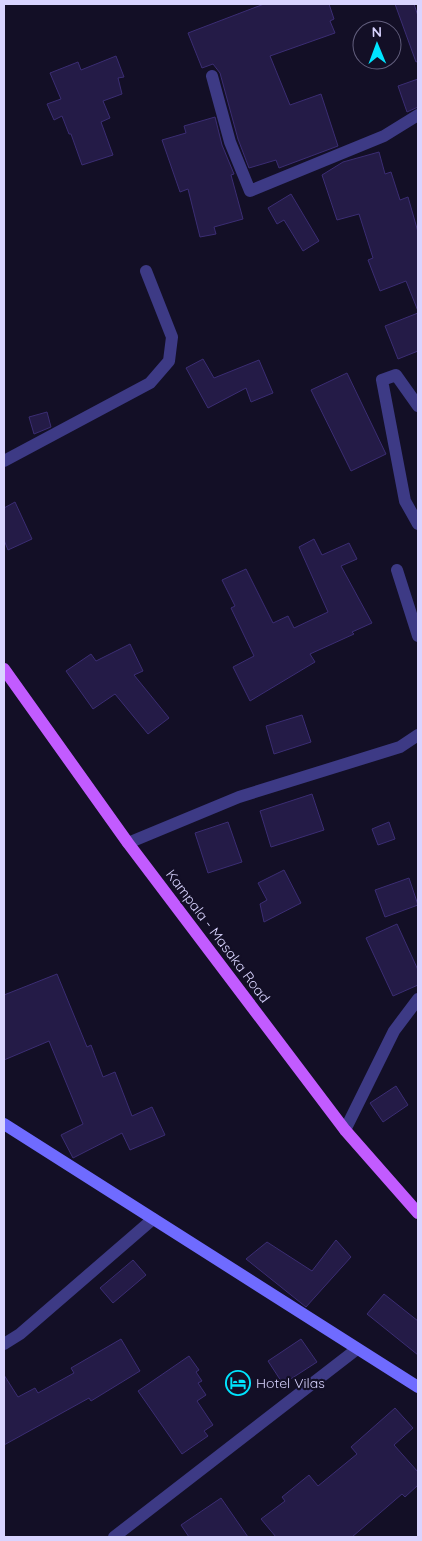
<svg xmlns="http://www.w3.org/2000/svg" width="422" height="1541" font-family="Quicksand,sans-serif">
<rect width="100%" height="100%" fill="#130f26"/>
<path fill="#241b47" stroke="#3b2d73" d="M264,4H329L334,19L330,21L335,33L270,56L290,105L321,94L338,146L279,168L276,160L249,168L238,139L220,73L213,64L202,68L188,33Z
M395,4H414L418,16V61L416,62Z
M116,56L124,77L118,78L122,94L103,101L110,118L101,122L113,155L82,165L71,134H69L62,116L54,120L47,104L61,99L50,73L78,62L81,70Z
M418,79V107L407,112L398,86Z
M215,117L222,145L234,174L231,175L243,219L214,227L216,234L200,237L188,189L180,192L162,140L186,133L184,126Z
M379,152L385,174L391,172L400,200L408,197L418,232V311L406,281L380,291L368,260L373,258L359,214L337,220L322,175L343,162Z
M291,194L319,241L303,251L284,220L277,224L268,208Z
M418,313V351L398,359L385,326Z
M203,359L214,378L259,360L273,393L251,402L246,388L208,408L186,368Z
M347,373L386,454L351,471L311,390Z
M47,412L51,427L34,434L29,417Z
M15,502L32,539L8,550L4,540V508Z
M314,539L322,555L349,543L357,559L341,566L372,623L352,632L354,634L310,654L315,662L250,701L233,667L254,656L231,608L235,606L222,580L246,569L273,623L288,616L294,628L328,612L299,547Z
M130,644L143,671L134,675L169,718L148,734L115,694L93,709L66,671L91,654L96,661Z
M302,715L311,742L274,754L266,726Z
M312,794L324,830L271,847L260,811Z
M228,822L242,862L208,873L195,833Z
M389,822L395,839L378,845L372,829Z
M284,870L301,903L264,922L260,904L267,900L258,883Z
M409,878L418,905L385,917L375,890Z
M397,924L418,970V985L393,996L366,938Z
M57,974L87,1047L91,1045L103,1077L115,1072L132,1116L152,1107L165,1135L130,1150L122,1133L73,1158L61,1135L83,1124L49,1041L4,1060V995Z
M396,1086L408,1105L383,1122L370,1103Z
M336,1240L351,1257L306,1307L246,1259L267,1242L312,1271Z
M133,1260L146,1275L113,1303L100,1288Z
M384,1294L418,1321V1355L367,1314Z
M121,1339L140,1371L91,1401L89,1398L4,1445V1375L18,1397L35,1388L38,1393L74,1373L71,1368Z
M301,1339L317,1362L283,1384L268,1361Z
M189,1356L199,1370L196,1372L202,1381L198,1383L206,1395L197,1401L213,1425L204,1431L208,1436L182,1454L138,1391Z
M395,1408L413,1428L394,1445L418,1472V1485L405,1497L402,1494L352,1537H276L261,1519L285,1501L282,1497L309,1475L318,1486L357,1454L351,1447Z
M221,1498L248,1537H189L181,1525Z"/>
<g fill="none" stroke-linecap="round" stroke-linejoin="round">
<path stroke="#3d3a85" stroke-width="12" d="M212,76L230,142L250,191L384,136L418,115
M418,406L396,375L382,380L405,501L418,524
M4,461L150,383L169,361L172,337L146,271
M397,570L418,636
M128,843L239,797L400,747L418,735
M345,1130L394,1031L418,999
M4,1344L20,1334L153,1219
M114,1537L357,1349"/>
<path stroke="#6f6bff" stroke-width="12" d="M4,1124L418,1387"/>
<path stroke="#c25bff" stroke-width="12" d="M4,669L128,843L345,1130L418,1213"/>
</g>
<defs>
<symbol id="hotel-ring" viewBox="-11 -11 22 22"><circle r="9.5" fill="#130f26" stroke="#00e5ff" stroke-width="1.5"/><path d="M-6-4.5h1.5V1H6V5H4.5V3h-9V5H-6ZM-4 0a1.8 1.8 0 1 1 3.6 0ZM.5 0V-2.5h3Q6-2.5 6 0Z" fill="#00e5ff"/></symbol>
</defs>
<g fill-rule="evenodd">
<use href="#hotel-ring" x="224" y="1369" width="28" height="28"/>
</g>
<g text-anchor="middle" stroke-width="4.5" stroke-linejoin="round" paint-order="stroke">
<g font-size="14" fill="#d9d4ff" stroke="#130f26">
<text transform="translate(218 936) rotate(53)" y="5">Kampala - Masaka Road</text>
</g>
<g font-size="14" fill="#d9d4ff" stroke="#130f26" text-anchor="start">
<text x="256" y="1388">Hotel Vilas</text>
</g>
</g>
<rect width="422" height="1541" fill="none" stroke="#d9d4ff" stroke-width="10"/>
<g transform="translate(377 45) rotate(359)"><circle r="24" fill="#130f26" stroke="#625e7d"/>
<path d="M0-4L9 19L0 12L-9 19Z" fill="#00e5ff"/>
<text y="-8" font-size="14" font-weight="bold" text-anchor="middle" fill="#d9d4ff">N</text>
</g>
</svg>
